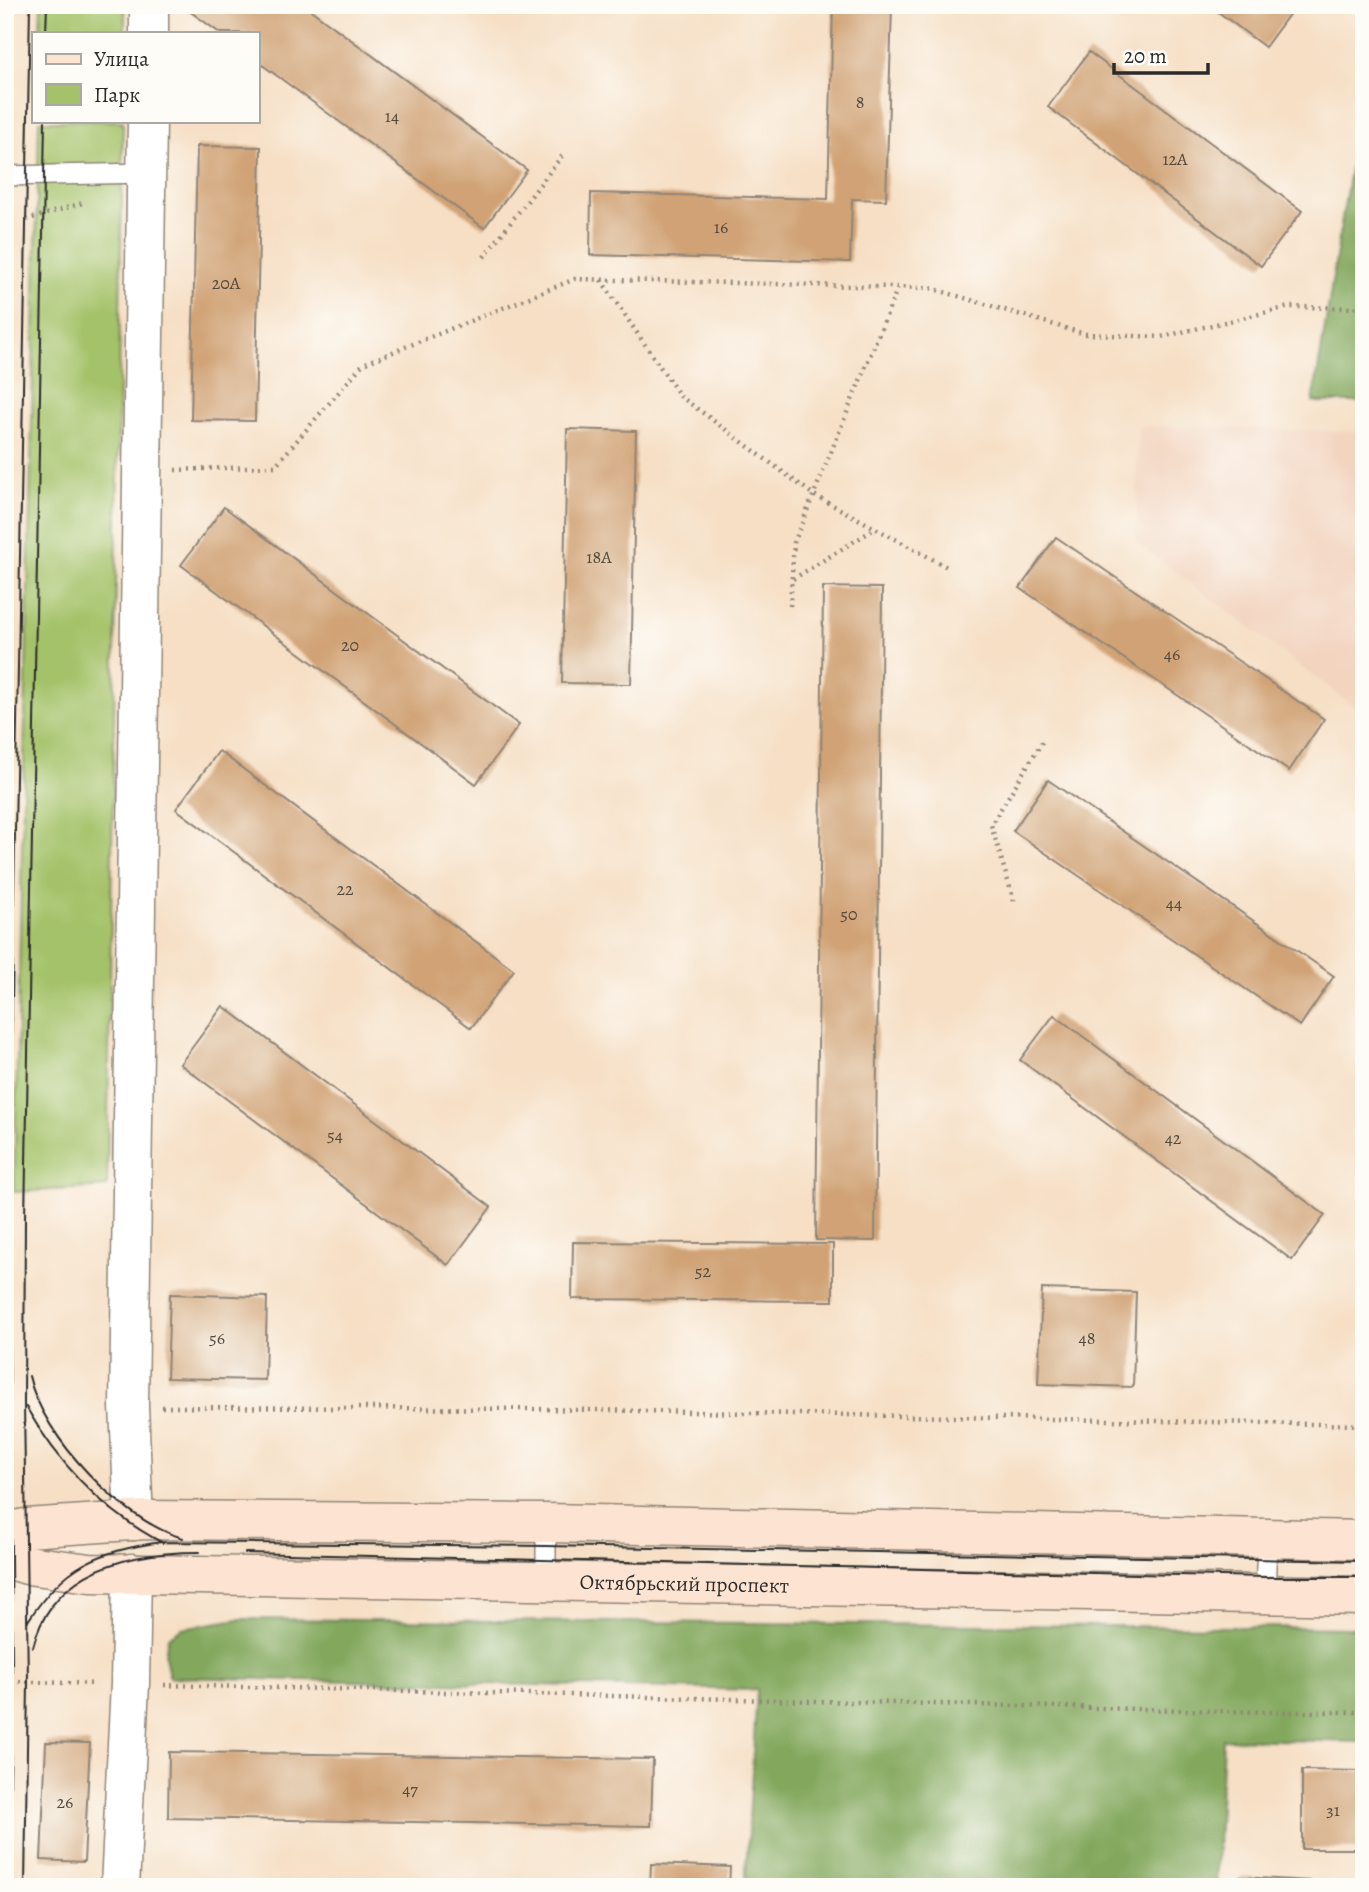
<svg xmlns="http://www.w3.org/2000/svg" width="1369" height="1892" font-family="Alegreya,serif">
<rect width="100%" height="100%" fill="#fdfcf7"/>
<filter id="ink" filterUnits="userSpaceOnUse"><feTurbulence type="fractalNoise" baseFrequency=".0143" numOctaves="2"/><feDisplacementMap in="SourceGraphic" scale="14" xChannelSelector="R" yChannelSelector="G"/><feConvolveMatrix kernelMatrix="1 2 1 2 8 2 1 2 1" color-interpolation-filters="sRGB"/></filter>
<filter id="wash" filterUnits="userSpaceOnUse"><feTurbulence type="fractalNoise" baseFrequency=".00686" numOctaves="4" result="noise"/><feDisplacementMap in="SourceGraphic" scale="28" xChannelSelector="R" yChannelSelector="G"/><feGaussianBlur stdDeviation="1.57" result="paint"/><feColorMatrix in="noise" values="0 0 0 0 0 0 0 0 0 0 0 0 0 0 0 0 0 1.4 0 .05"/><feComposite in="paint" operator="in"/></filter>
<g filter="url(#wash)">
<rect width="100%" height="100%" fill="#f6dfc5"/>
<path fill="#f3d4bf" d="M1138,426L1364,432V714L1136,542Z"/>
<path fill="#a4c269" stroke="#68764a" stroke-width="2" d="M41,5H125V33H40Z
M39,121H123L107,1187L14,1192Z"/>
<path fill="#83a85d" stroke="#576a44" stroke-width="2" d="M1364,82V402H1313Z
M239,1619L1364,1628V1742L1223,1739L1216,1887H745L757,1690L169,1677L165,1655L168,1637L182,1628Z"/>
<g id="blocks">
<path fill="#d0a274" d="M192,5H304L527,170L484,228L257,61V33H220L188,10Z
M833,5H892L886,200L852,199L850,262L590,255L591,193L828,199Z
M1209,5H1296L1265,47Z
M1089,52L1302,211L1261,266L1048,107Z
M197,146L261,147L255,421L191,420Z
M567,429L636,431L631,684L562,683Z
M224,507L519,725L476,784L181,565Z
M1056,537L1324,719L1289,771L1020,588Z
M823,587L882,588L875,1241L816,1240Z
M219,751L514,970L471,1028L176,809Z
M1048,780L1334,976L1300,1026L1013,831Z
M223,1006L491,1207L448,1265L180,1064Z
M1054,1015L1325,1215L1292,1260L1020,1060Z
M573,1242L833,1244V1301L572,1299Z
M1042,1289L1136,1292L1133,1387L1038,1384Z
M170,1294L267,1297L265,1380L167,1378Z
M46,1742L90,1743L84,1862L41,1860Z
M169,1752L653,1759L651,1826L168,1818Z
M1302,1770L1364,1771V1849H1302Z
M651,1864L730,1867L729,1887H650Z
M1240,1877L1310,1881L1309,1887H1240Z"/>
</g>
</g>
<g filter="url(#ink)">
<use href="#blocks" fill-opacity="0" stroke="#908578" stroke-width="2"/>
<g fill="none" stroke-linecap="round" stroke-linejoin="round">
<defs>
<path id="service" d="M5,176L146,173
M546,1523V1582
M1265,1594L1267,1539"/>
<path id="minor" d="M149,33V5
M134,1521L129,1406L147,121
M120,1887L130,1684L132,1573"/>
<g id="secondary">
<path d="M5,1532L26,1528L146,1520L546,1523L1364,1540"/>
<path id="s1" d="M5,1558L27,1565L90,1573L1364,1596"/>
</g>
</defs>
<use href="#service" stroke="#908578" stroke-width="22"/>
<use href="#minor" stroke="#908578" stroke-width="41"/>
<use href="#secondary" stroke="#908578" stroke-width="41"/>
<path stroke="#908578" stroke-width="4.5" stroke-dasharray="2 5" stroke-linecap="butt" d="M26,220L86,202
M484,257L562,156
M601,280L680,396L814,495L949,568
M175,470L275,466L363,364L575,279L931,288L1085,334L1161,337L1289,307L1364,308
M793,579L876,528
M790,606L794,543L898,287
M1014,901L991,825L1042,742
M162,1407L541,1409L1364,1425
M5,1681L96,1684
M164,1685L1261,1712H1364"/>
<use href="#service" stroke="#fff" stroke-width="19"/>
<use href="#minor" stroke="#fff" stroke-width="38"/>
<use href="#secondary" stroke="#fde3d1" stroke-width="38"/>
<path stroke="#2b2b2b" stroke-width="2" d="M46,33L47,5
M29,1376C42,1436 123,1522 183,1538
M26,1407C59,1464 103,1512 163,1543
M245,1553L1265,1577H1364
M28,1621C64,1565 96,1552 161,1542L546,1546L1364,1561
M33,1647C52,1569 128,1552 200,1552
M8,1887L12,1669L8,1219L30,5
M25,1887L28,1682L24,1403L25,1219L45,121"/>
</g>
</g>
<g text-anchor="middle" stroke-width="5" stroke-linejoin="round" paint-order="stroke">
<g font-size="18" fill="#54493d">
<text x="860" y="108">8</text>
<text x="392" y="122">14</text>
<text x="1175" y="165">12А</text>
<text x="721" y="233">16</text>
<text x="226" y="289">20А</text>
<text x="599" y="563">18А</text>
<text x="350" y="651">20</text>
<text x="1172" y="660">46</text>
<text x="345" y="895">22</text>
<text x="1174" y="909">44</text>
<text x="849" y="920">50</text>
<text x="335" y="1141">54</text>
<text x="1173" y="1144">42</text>
<text x="703" y="1277">52</text>
<text x="217" y="1344">56</text>
<text x="1087" y="1344">48</text>
<text x="410" y="1795">47</text>
<text x="65" y="1808">26</text>
<text x="1333" y="1816">31</text>
</g>
<g font-size="21" fill="#2b2b2b" stroke="#fdfcf7">
<text dy="7" stroke="none"><textPath href="#s1" startOffset="681">Октябрьский проспект</textPath></text>
</g>
</g>
<rect width="1369" height="1892" fill="none" stroke="#fdfcf7" stroke-width="28"/>
<rect x="32" y="32" width="228" height="91" fill="#fdfcf7" stroke="#a9a8a5" stroke-width="2"/>
<rect x="46" y="54" width="35" height="10" fill="#fde3d1" stroke="#a9a8a5" stroke-width="2"/>
<text x="94" y="66" font-size="21" fill="#2b2b2b">Улица</text>
<rect x="46" y="84" width="35" height="21" fill="#a4c269" stroke="#a9a8a5" stroke-width="2"/>
<text x="94" y="102" font-size="21" fill="#2b2b2b">Парк</text>
<path d="M1114 63v10h94v-10" fill="none" stroke="#2b2b2b" stroke-width="3.5"/>
<text x="1124" y="63" font-size="21" fill="#2b2b2b" stroke="#fdfcf7" stroke-width="5" paint-order="stroke">20 m</text>
</svg>
